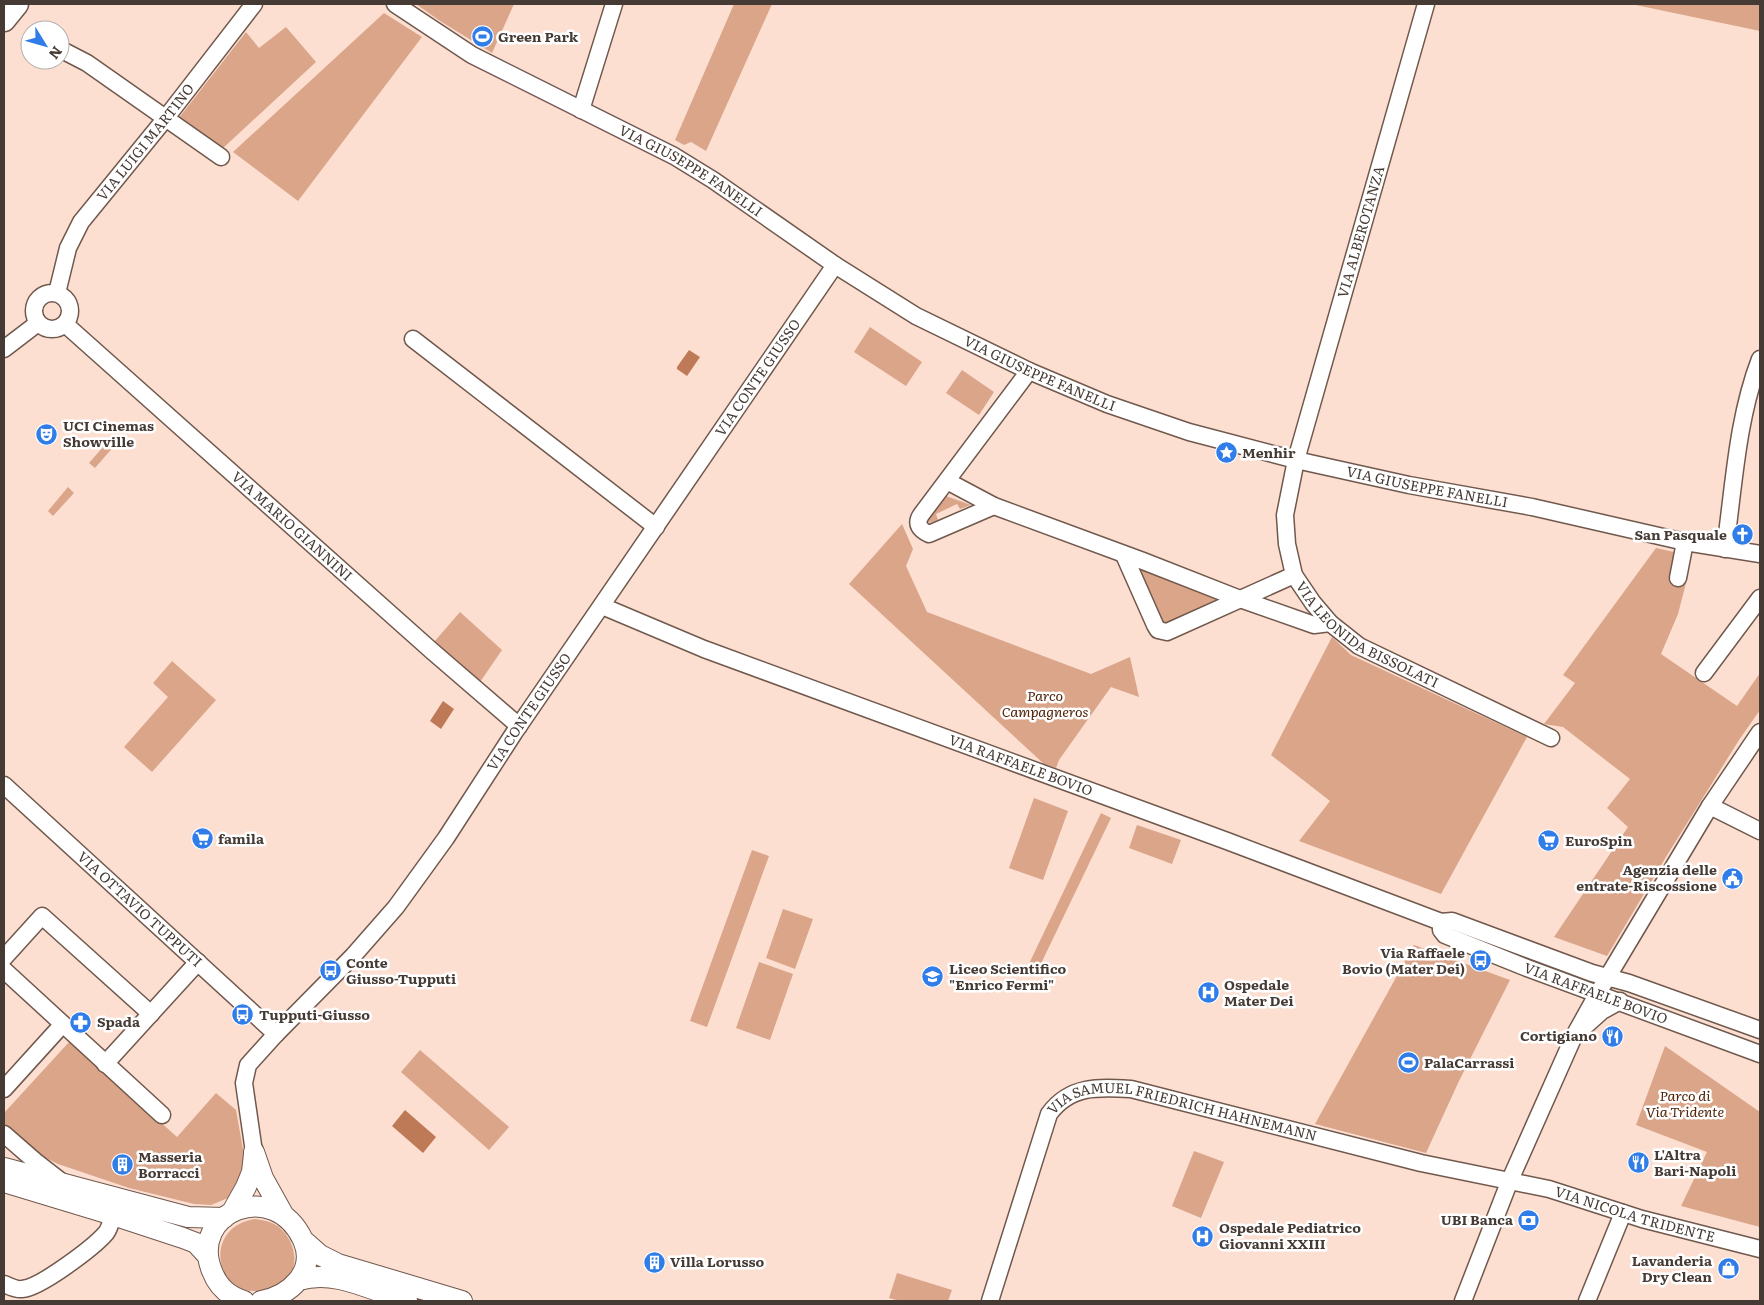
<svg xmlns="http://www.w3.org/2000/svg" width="1764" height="1305" font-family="Literata,serif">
<rect width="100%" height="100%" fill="#fcdfd1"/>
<path fill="#dba58a" d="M416,4H514L492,53L440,21Z
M734,4H772L706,151L691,142L684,145L675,140Z
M1631,4H1760V31Z
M384,13L422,37L298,201L233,152Z
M286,27L316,62L222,149L178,119L246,32L259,48Z
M870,327L922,362L906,386L854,352Z
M962,370L994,392L979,415L946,393Z
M109,440L115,445L95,468L89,463Z
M68,487L74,493L53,516L48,511Z
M946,496L971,505L960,509L957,504L936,514L938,520L929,523L927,520Z
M902,524L913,549L906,566L927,612L1091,674L1130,657L1139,697L1111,687L1059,760L1056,768L1044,764L849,584Z
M1656,548L1674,552L1669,580L1686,583L1678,614L1661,654L1737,706L1760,673V710L1739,740L1666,857L1607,956L1554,937L1628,827L1607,808L1630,779L1563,727L1544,724L1575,683L1563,675Z
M1141,569L1216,596V602L1166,625L1163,624L1138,572Z
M460,612L502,650L480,682L434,642Z
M1332,637L1351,655L1527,737L1441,894L1299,841L1330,801L1271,755Z
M172,661L216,700L152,772L124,747L168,697L153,683Z
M1034,798L1068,811L1043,880L1009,868Z
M1101,813L1111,818L1036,974L1026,970Z
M1137,825L1181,840L1172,864L1129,848Z
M752,850L769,856L707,1027L690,1021Z
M783,909L813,919L795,969L766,958Z
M1414,945L1510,980L1459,1081L1426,1153L1315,1124Z
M759,962L793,974L770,1040L736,1028Z
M70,1041L177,1137L216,1093L236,1110L244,1155L241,1182L228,1198L211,1205L194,1204L129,1188L58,1164L38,1154L4,1124V1113Z
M1665,1046L1760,1112V1227L1681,1206L1707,1152L1636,1125Z
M420,1050L509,1127L489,1150L401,1072Z
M1194,1151L1224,1162L1201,1218L1172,1206Z
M255,1219C262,1220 268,1221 274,1224C292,1233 303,1264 286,1279C284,1282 279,1283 277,1285C271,1288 265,1291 258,1291C214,1294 203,1227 255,1219Z
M897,1273L952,1290L948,1301H900L889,1298Z"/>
<path fill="#be7a57" d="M689,350L700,357L687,376L677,369V367Z
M443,701L454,709L441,729L430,721Z
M405,1110L436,1137L423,1153L392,1126Z"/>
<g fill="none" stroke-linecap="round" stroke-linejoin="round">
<defs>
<g id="minor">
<path id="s1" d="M395,4L472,55L674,156L713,180L835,265L916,316L1029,371L1107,404L1189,432L1296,460L1409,485L1532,507L1685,542L1760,554"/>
<path id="s2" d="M1426,4L1296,460L1285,515L1287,544L1294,575L1313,603L1330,623L1359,646L1551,738"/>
<path d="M60,49L87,63L221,157"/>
<path d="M581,110L614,4"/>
<circle cx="52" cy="311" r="18"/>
<path id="s3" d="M57,293L68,248L81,222L165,119L254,4"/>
<path id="s4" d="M65,324L432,651L519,726"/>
<path d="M413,339L656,527"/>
<path d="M4,349L38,323"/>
<path d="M947,481L994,506L1143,561L1240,599L1314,625L1330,623"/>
<path d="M994,506L929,534C920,530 915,524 921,515L1029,371"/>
<path d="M1725,549C1734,485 1737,419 1760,359"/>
<path d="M1124,555L1155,625L1158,630L1167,632L1294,575"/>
<path d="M1678,578L1685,542"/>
<path id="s5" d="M602,606L704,649L1227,841L1441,922L1452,921L1592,973L1629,983L1760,1030"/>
<path d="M1704,673L1760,598"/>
<path id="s6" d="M4,785L276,1034"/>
<path d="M1710,806L1760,831"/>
<path id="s7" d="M1441,922V930L1445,935L1527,968L1760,1054"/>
<path d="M4,958L42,916L151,1014"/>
<path d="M4,970L162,1115"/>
<path d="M1583,1028L1602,1011L1620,1001"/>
<path d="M105,1064L198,962"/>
<path d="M4,1089L62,1025"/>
<path d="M4,1134L35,1161L62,1182"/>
<path id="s8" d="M254,1152L244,1083L248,1065L276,1034L353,956L396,907L446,838L514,733L835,265"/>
<path d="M4,1284C9,1286 16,1290 22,1289C40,1288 94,1247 106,1233C110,1228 111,1221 113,1215"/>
<path id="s9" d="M990,1301L1049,1114C1070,1085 1099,1087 1131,1089L1421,1163L1549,1189L1642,1219L1760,1249"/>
<path d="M1463,1301L1510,1180L1574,1036L1598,993L1710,806L1760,732"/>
<path d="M1587,1301L1623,1213"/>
</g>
<path id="major" d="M254,1152L263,1178L283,1214
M4,1168L188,1217L224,1218
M4,1182L113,1215L183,1238L196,1243L206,1254
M232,1212L246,1187L252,1172L254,1154
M303,1240L320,1255L338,1264L462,1301
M299,1280C336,1269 372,1291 407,1301
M244,1301C228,1296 218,1287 212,1271C188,1212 274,1177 303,1240C317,1271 290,1296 261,1301"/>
<path id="highway" d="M4,20L17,4"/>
</defs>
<use href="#minor" stroke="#70584c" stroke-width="19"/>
<use href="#major" stroke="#70584c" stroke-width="22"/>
<use href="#highway" stroke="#70584c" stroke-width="25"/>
<use href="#minor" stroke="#fff" stroke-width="16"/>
<use href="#major" stroke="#fff" stroke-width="20"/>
<use href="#highway" stroke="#fff" stroke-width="22"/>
</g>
<defs>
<symbol id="stadium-disc" viewBox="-11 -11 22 22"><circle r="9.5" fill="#307ce8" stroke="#fff"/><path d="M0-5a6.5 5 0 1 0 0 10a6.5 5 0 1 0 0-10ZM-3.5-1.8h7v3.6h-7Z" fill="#fff"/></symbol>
<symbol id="theatre-disc" viewBox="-11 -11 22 22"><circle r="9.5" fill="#307ce8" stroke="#fff"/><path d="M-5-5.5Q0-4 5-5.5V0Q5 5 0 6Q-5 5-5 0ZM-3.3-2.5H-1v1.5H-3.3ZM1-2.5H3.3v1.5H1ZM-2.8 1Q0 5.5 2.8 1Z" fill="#fff"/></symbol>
<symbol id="sight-disc" viewBox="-11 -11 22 22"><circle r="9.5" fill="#307ce8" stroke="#fff"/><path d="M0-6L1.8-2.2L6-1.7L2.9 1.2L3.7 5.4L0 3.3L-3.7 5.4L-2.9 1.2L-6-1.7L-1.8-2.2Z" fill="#fff"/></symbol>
<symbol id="church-disc" viewBox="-11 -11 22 22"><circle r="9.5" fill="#307ce8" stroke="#fff"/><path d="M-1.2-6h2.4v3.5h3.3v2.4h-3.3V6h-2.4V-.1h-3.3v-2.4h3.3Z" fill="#fff"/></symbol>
<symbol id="supermarket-disc" viewBox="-11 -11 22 22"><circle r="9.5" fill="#307ce8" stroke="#fff"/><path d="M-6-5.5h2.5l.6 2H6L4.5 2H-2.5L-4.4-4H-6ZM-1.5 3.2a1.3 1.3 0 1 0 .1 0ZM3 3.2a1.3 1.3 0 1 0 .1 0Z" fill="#fff"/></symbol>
<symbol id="civic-disc" viewBox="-11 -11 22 22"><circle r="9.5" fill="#307ce8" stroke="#fff"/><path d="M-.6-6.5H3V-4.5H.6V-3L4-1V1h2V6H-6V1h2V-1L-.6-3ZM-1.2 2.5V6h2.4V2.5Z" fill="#fff"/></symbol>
<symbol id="bus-disc" viewBox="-11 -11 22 22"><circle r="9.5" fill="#307ce8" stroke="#fff"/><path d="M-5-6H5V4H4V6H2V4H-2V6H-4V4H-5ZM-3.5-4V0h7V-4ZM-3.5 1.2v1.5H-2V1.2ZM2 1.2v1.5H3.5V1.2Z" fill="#fff"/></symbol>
<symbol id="school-disc" viewBox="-11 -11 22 22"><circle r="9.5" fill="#307ce8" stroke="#fff"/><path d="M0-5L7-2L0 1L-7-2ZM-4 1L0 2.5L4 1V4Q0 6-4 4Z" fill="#fff"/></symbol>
<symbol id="hospital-disc" viewBox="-11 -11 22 22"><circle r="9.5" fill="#307ce8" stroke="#fff"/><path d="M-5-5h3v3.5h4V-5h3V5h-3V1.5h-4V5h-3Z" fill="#fff"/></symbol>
<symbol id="pharmacy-disc" viewBox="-11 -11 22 22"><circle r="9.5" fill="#307ce8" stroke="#fff"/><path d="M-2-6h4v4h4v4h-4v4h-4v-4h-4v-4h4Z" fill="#fff"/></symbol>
<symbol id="restaurant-disc" viewBox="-11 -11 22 22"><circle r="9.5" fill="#307ce8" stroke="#fff"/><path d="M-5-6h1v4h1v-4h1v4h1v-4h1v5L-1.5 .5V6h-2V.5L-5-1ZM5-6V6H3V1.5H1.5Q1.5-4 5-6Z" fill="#fff"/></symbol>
<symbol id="building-disc" viewBox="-11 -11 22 22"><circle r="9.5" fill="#307ce8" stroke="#fff"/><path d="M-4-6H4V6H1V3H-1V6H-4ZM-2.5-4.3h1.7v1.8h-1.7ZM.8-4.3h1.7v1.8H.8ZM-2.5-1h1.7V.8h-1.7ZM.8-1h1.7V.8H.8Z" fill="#fff"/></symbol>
<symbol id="bank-disc" viewBox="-11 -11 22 22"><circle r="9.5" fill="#307ce8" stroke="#fff"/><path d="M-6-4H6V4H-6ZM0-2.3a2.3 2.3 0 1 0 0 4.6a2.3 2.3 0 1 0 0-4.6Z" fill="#fff"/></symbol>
<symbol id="shop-disc" viewBox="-11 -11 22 22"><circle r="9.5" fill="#307ce8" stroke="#fff"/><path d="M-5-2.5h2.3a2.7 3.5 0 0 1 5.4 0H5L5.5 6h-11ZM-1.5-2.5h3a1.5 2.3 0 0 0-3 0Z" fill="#fff"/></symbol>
</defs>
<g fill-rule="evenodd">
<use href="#stadium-disc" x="470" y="24" width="25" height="25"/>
<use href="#theatre-disc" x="34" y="422" width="25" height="25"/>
<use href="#sight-disc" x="1214" y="440" width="25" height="25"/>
<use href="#church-disc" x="1730" y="522" width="25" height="25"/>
<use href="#supermarket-disc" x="190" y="826" width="25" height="25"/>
<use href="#supermarket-disc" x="1536" y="828" width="25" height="25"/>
<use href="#civic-disc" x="1720" y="866" width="25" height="25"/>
<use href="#bus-disc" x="1468" y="948" width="25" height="25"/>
<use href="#bus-disc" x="318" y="958" width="25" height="25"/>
<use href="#school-disc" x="920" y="964" width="25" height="25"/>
<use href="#hospital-disc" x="1196" y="980" width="25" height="25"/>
<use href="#bus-disc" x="230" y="1002" width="25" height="25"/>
<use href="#pharmacy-disc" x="68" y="1010" width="25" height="25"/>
<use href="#restaurant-disc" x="1600" y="1024" width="25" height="25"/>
<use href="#stadium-disc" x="1396" y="1050" width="25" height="25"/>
<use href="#restaurant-disc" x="1626" y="1150" width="25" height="25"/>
<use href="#building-disc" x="110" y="1152" width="25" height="25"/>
<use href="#bank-disc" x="1516" y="1208" width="25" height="25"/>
<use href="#hospital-disc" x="1190" y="1224" width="25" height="25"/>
<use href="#building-disc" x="642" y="1250" width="25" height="25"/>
<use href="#shop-disc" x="1716" y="1256" width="25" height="25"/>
</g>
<g text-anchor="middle" stroke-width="5" stroke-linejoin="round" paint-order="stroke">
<g font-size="14" font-weight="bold" fill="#453a34" stroke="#fff" text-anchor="start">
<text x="498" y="42">Green Park</text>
<text x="63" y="431">UCI Cinemas<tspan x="63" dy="16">Showville</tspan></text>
<text x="1242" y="458">Menhir</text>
<text x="1727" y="540" text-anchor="end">San Pasquale</text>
<text x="218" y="844">famila</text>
<text x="1565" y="846">EuroSpin</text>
<text x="1717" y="875" text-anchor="end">Agenzia delle<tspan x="1717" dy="16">entrate-Riscossione</tspan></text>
<text x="1465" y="958" text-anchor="end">Via Raffaele<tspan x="1465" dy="16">Bovio (Mater Dei)</tspan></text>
<text x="346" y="968">Conte<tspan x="346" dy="16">Giusso-Tupputi</tspan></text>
<text x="949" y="974">Liceo Scientifico<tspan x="949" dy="16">"Enrico Fermi"</tspan></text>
<text x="1224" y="990">Ospedale<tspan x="1224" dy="16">Mater Dei</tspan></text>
<text x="259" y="1020">Tupputi-Giusso</text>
<text x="97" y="1027">Spada</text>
<text x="1597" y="1041" text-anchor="end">Cortigiano</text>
<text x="1424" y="1068">PalaCarrassi</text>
<text x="1654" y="1160">L'Altra<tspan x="1654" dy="16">Bari-Napoli</tspan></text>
<text x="138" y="1162">Masseria<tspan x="138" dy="16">Borracci</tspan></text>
<text x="1513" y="1225" text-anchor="end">UBI Banca</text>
<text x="1219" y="1233">Ospedale Pediatrico<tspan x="1219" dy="16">Giovanni XXIII</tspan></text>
<text x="1712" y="1266" text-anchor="end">Lavanderia<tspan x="1712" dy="16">Dry Clean</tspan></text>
<text x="670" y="1267">Villa Lorusso</text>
</g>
<g font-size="14" fill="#453a34" stroke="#fff">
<text dy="5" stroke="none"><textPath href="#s3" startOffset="178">VIA LUIGI MARTINO</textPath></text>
<text dy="5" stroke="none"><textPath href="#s1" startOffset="340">VIA GIUSEPPE FANELLI</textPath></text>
<text transform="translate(1361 232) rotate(-74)" y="5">VIA ALBEROTANZA</text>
<text dy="5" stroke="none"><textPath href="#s1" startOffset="745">VIA GIUSEPPE FANELLI</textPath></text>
<text dy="5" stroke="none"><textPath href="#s8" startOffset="946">VIA CONTE GIUSSO</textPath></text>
<text dy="5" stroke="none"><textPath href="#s1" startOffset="1150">VIA GIUSEPPE FANELLI</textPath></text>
<text dy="5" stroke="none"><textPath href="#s4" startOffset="304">VIA MARIO GIANNINI</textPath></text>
<text dy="5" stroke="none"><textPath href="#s2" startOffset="688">VIA LEONIDA BISSOLATI</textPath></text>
<text dy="5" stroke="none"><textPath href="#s8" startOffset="541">VIA CONTE GIUSSO</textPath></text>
<text dy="5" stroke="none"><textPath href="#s5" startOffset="448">VIA RAFFAELE BOVIO</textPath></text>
<text dy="5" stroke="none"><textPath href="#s6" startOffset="184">VIA OTTAVIO TUPPUTI</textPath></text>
<text dy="5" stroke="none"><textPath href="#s7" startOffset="176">VIA RAFFAELE BOVIO</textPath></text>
<text dy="5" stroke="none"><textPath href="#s9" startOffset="338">VIA SAMUEL FRIEDRICH HAHNEMANN</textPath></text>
<text dy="5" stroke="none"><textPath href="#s9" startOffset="806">VIA NICOLA TRIDENTE</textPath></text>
</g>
<g font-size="14" font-style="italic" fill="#502308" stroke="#fff">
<text x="1045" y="701">Parco<tspan x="1045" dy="16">Campagneros</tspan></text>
<text x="1685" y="1101">Parco di<tspan x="1685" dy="16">Via Tridente</tspan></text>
</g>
</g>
<rect width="1764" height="1305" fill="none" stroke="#453a34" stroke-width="10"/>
<g transform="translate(45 45) rotate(127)"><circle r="24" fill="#ffffff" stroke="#b5b0ae"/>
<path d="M0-4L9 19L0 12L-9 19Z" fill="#307ce8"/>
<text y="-8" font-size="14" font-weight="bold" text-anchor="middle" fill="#453a34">N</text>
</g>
</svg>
